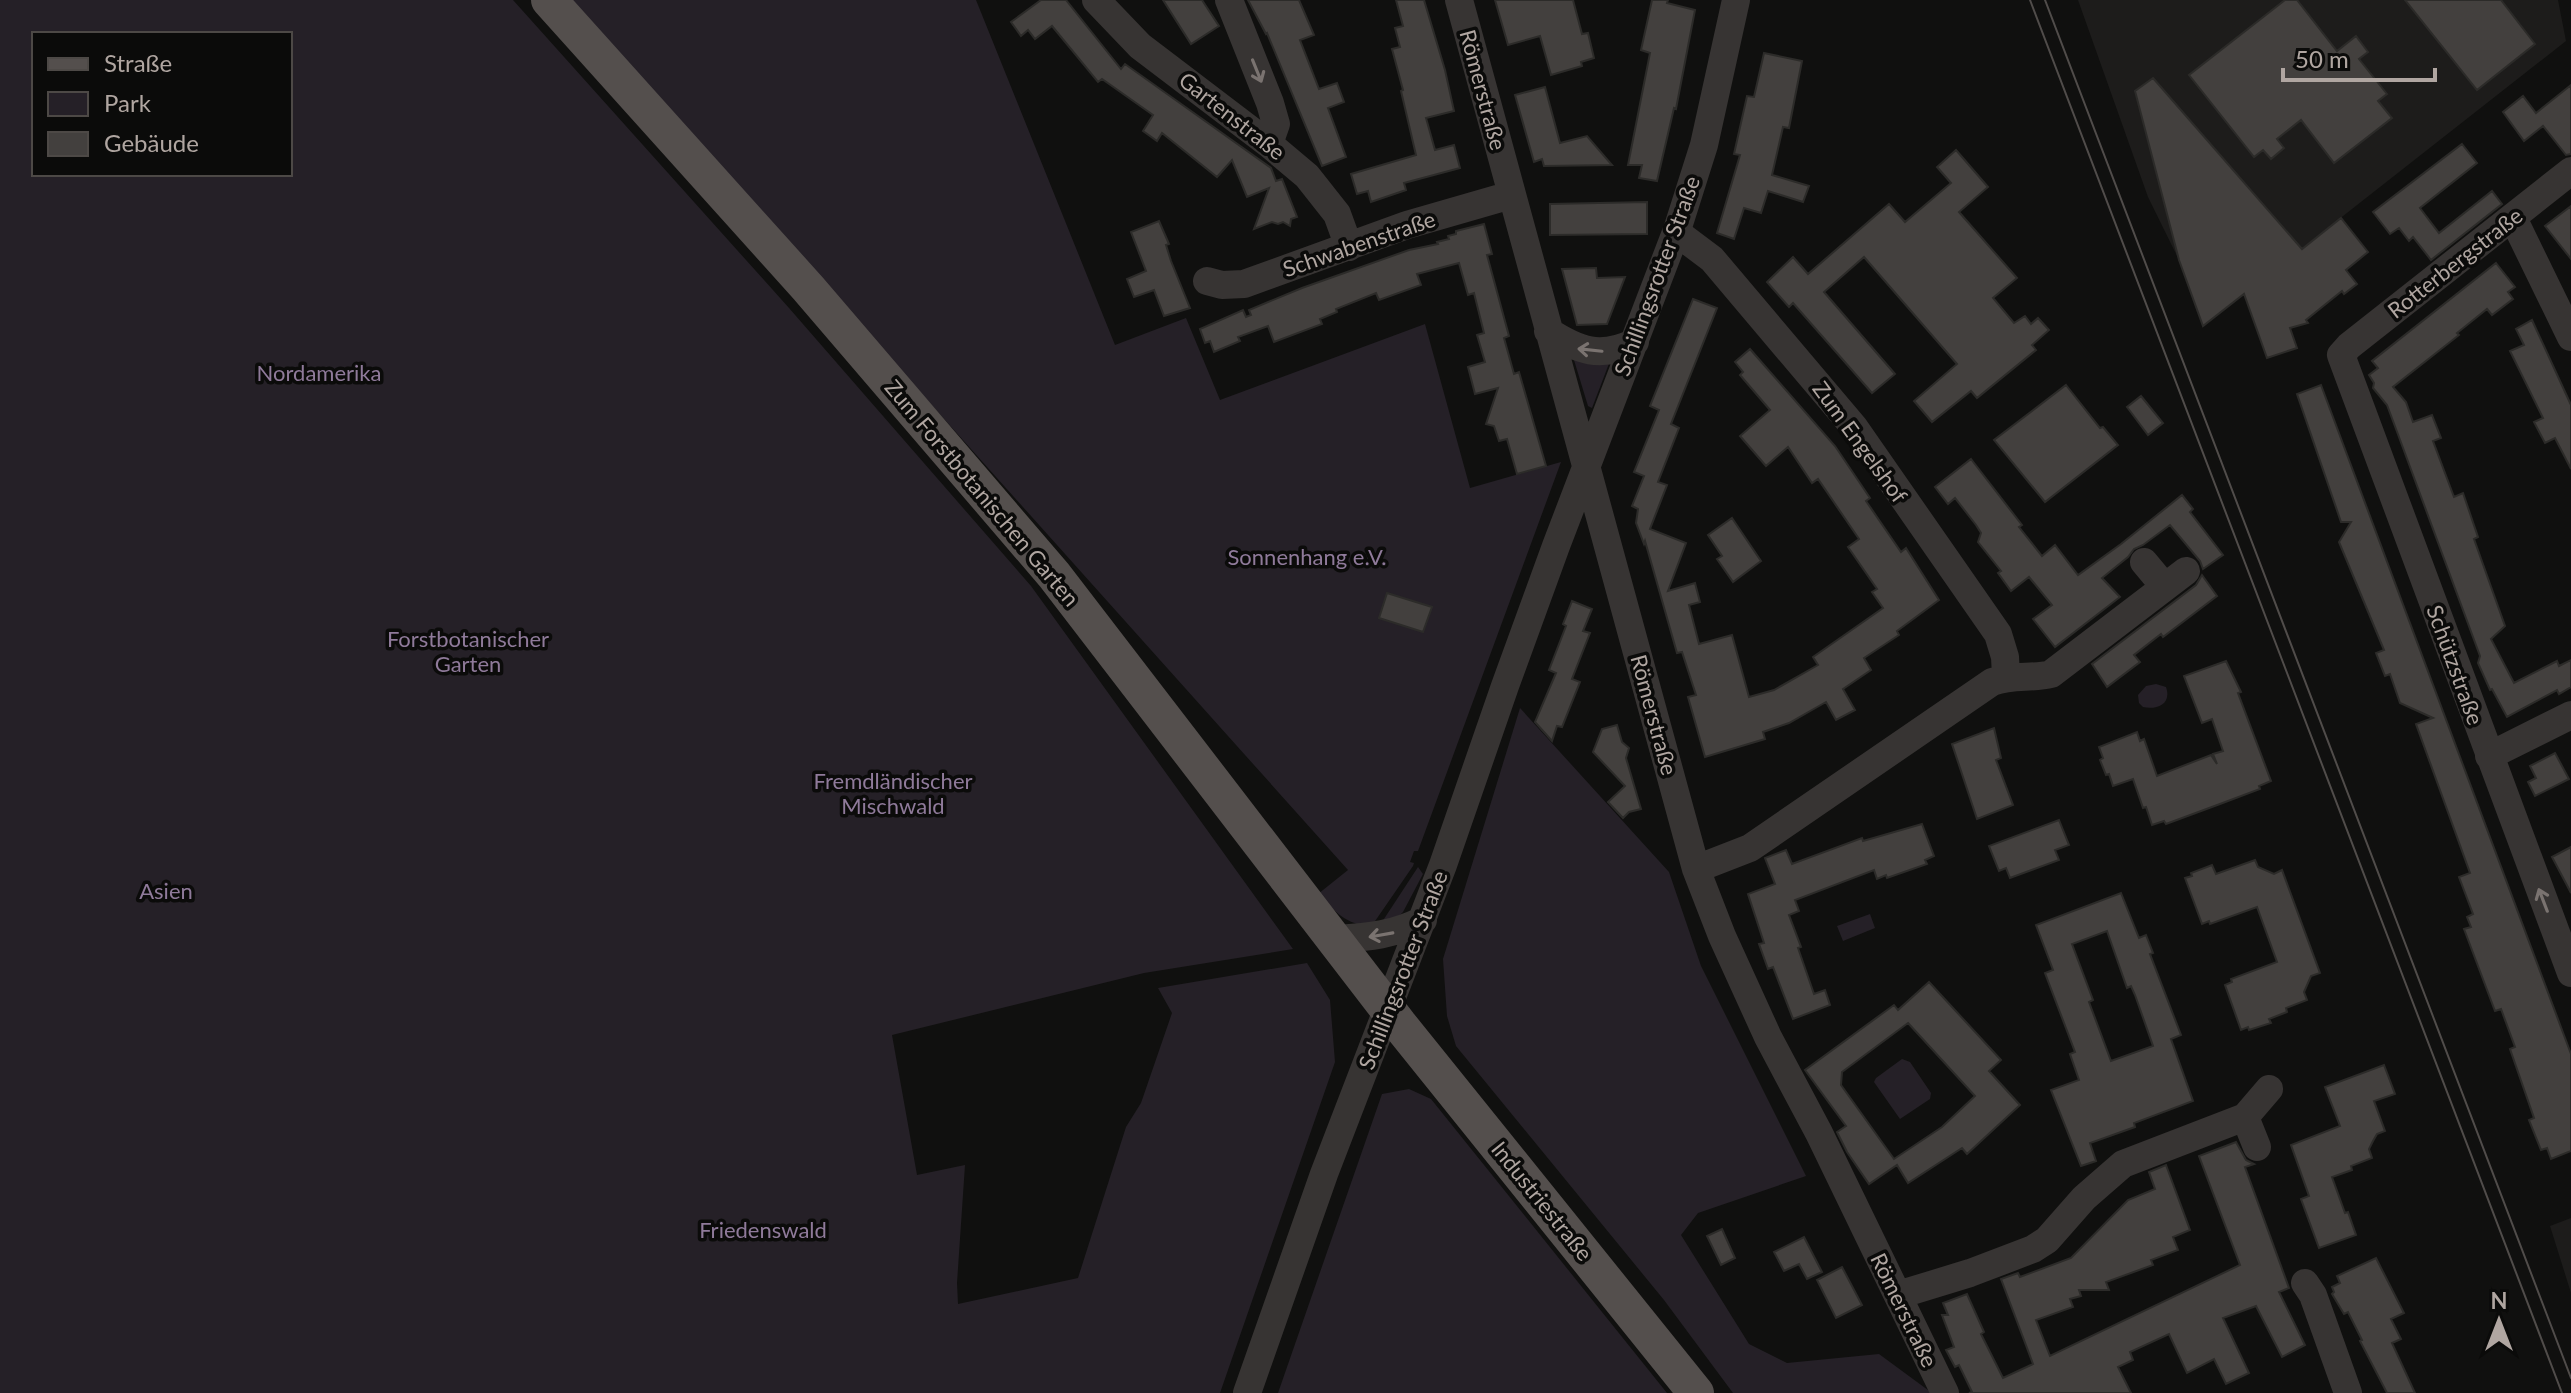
<svg xmlns="http://www.w3.org/2000/svg" width="2571" height="1393" font-family="Lato,sans-serif">
<rect width="100%" height="100%" fill="#10100f"/>
<path fill="#1d1c1b" d="M2078,0H2558L2566,41L2203,326L2179,260L2148,197Z
M2571,1218V1293L2550,1226Z"/>
<path fill="#252027" fill-rule="evenodd" d="M0,0H513L789,308L1031,586L1293,949L1144,973L892,1035L917,1175L965,1165L957,1283L958,1304L1078,1278L1126,1127L1141,1103L1172,1013L1158,988L1307,963L1330,1000L1335,1062L1220,1393H0ZM34,34H290V174H34Z
M569,0H976L1115,345L1186,318L1220,400L1425,324L1470,488L1561,462L1418,851H1414L1410,862L1414,863L1413,866L1371,927C1346,924 1335,912 1318,894L1348,870Z
M1574,360L1610,361L1592,408L1588,406Z
M2156,684L2166,687C2172,704 2157,710 2143,707L2139,703L2138,695L2146,686Z
M1520,708L1669,872L1701,966L1806,1176L1698,1213L1681,1235L1749,1344L1787,1363L1879,1354L1932,1393H1733L1664,1300L1456,1046L1447,1016L1443,959Z
M1418,867L1423,874L1403,912L1395,920L1382,922Z
M1870,914L1875,928L1843,941L1837,926Z
M1902,1059L1910,1062L1931,1093L1930,1099L1900,1119L1874,1082L1876,1078Z
M1409,1089L1431,1099L1667,1393H1278L1382,1094Z"/>
<path fill="#43403e" stroke="#2c2b29" stroke-width="2" fill-rule="evenodd" d="M1041,0H1066L1121,69L1125,64L1271,168L1276,181L1282,179L1297,217L1291,219L1290,226L1283,222L1278,224L1272,222L1254,229L1269,188L1247,197L1232,160L1217,177L1162,133L1157,141L1143,131L1153,115L1102,79L1098,82L1052,26L1035,39L1028,30L1021,36L1011,22Z
M1163,0H1202L1219,26L1191,44Z
M1248,0H1299L1314,35L1300,40L1319,89L1337,83L1344,102L1328,108L1346,157L1322,166L1267,33L1266,34Z
M1396,0H1424L1445,70L1454,111L1426,118L1435,150L1454,145L1460,168L1404,183L1406,190L1371,202L1368,191L1357,194L1351,174L1416,155L1401,91L1403,90L1392,49L1400,47L1395,28L1403,26Z
M1495,0H1573L1582,34L1588,33L1594,58L1581,62L1582,66L1551,75L1540,36L1508,45Z
M1652,0H1668L1667,3L1695,10L1676,109L1674,108L1657,181L1639,178L1642,165H1628L1650,53L1641,50Z
M2285,0H2297L2337,51L2356,36L2368,52L2359,59L2387,94L2378,101L2392,118L2334,163L2301,120L2277,139L2284,148L2271,159L2263,150L2254,157L2189,75Z
M2405,0H2501L2535,44L2477,90Z
M1764,53L1802,61L1789,128L1783,127L1772,175L1809,186L1803,202L1768,191L1761,213L1744,208L1734,239L1717,233L1740,155L1734,154L1747,96L1754,97Z
M2153,78L2302,249L2341,218L2368,252L2346,270L2357,284L2344,294L2342,291L2306,320L2308,323L2290,328L2297,348L2267,358L2244,294L2203,326L2179,260L2135,91Z
M2571,85V154L2566,155L2543,126L2524,141L2503,112L2523,96L2536,113Z
M1545,87L1560,143L1587,136L1612,165L1544,166L1542,159L1534,162L1515,95Z
M2462,144L2477,163L2420,208L2439,233L2492,191L2502,204L2431,260L2413,237L2409,241L2399,228L2390,234L2373,212Z
M1956,150L1988,187L1959,212L2017,278L1993,298L2014,323L2025,316L2031,324L2038,318L2049,330L2032,345L2036,350L1977,398L1971,391L1932,422L1914,401L1957,364L1864,257L1824,292L1895,374L1872,393L1793,303L1789,307L1767,282L1793,257L1808,274L1889,204L1905,222L1951,183L1937,167Z
M1647,202V234L1550,235V204Z
M2571,206V259L2545,226Z
M1159,221L1169,244L1166,245L1171,261L1190,308L1164,316L1154,290L1134,297L1127,279L1146,271L1131,232Z
M1484,224L1492,254L1487,255L1509,336L1504,338L1514,374L1519,372L1546,466L1517,474L1507,439L1499,441L1494,426L1486,424L1498,388L1475,394L1468,367L1485,362L1477,335L1484,333L1474,293L1468,295L1459,263L1417,274L1421,285L1379,300L1376,293L1336,309L1337,312L1320,319L1322,324L1274,342L1268,326L1238,337L1240,341L1214,352L1210,341L1205,343L1200,329L1243,310L1246,317L1251,315L1249,310L1302,288L1409,250L1438,244L1437,242L1449,239L1448,236L1456,234V231Z
M2496,263L2515,287L2508,292L2513,299L2492,315L2487,309L2457,333L2459,335L2393,387L2406,402L2413,422L2432,415L2441,438L2433,441L2454,497L2463,493L2478,537L2474,539L2505,626L2491,639L2514,683L2557,661L2559,666L2571,660V687L2559,694L2557,690L2507,717L2492,689L2490,690L2478,663L2480,656L2396,429L2387,405L2373,388L2374,383L2369,375L2378,368L2372,361Z
M1596,268L1597,278L1625,277L1607,324L1577,325L1562,269Z
M1693,299L1717,308L1671,424L1679,428L1658,482L1667,485L1650,529L1686,543L1668,591L1695,583L1700,602L1689,605L1699,644L1732,635L1749,697L1774,690L1818,665L1813,657L1883,608L1872,592L1877,589L1848,547L1859,539L1818,479L1812,483L1788,447L1766,466L1740,436L1770,410L1740,375L1743,372L1735,362L1750,349L1835,446L1870,498L1866,501L1901,552L1906,548L1939,600L1897,631L1899,635L1864,658L1871,670L1843,689L1855,710L1836,720L1826,702L1789,723L1763,732L1765,739L1705,757L1688,697L1696,695L1682,652L1677,653L1645,541L1644,544L1636,523L1638,509L1632,506L1644,476L1634,472L1659,410L1650,406Z
M2532,320L2571,405V469L2555,438L2545,443L2534,422L2543,418L2510,351L2524,345L2516,329Z
M2066,385L2100,428L2103,427L2118,445L2045,502L1994,440Z
M2321,385L2571,1054V1151L2551,1159L2547,1148L2541,1150L2529,1120L2534,1118L2510,1049L2515,1047L2501,1009L2495,1011L2464,929L2471,927L2467,917L2473,914L2459,877L2470,873L2416,724L2433,718L2400,703L2390,674L2385,676L2376,653L2384,650L2339,542L2351,522H2341L2297,394Z
M2141,396L2163,423L2148,435L2127,407Z
M1971,459L2022,525L2019,527L2042,556L2055,545L2078,575L2121,544L2182,495L2193,509L2190,512L2223,555L2203,569L2200,561L2170,525L2143,545L2134,549L2128,557L2102,578L2120,597L2055,647L2033,619L2052,605L2029,577L2011,591L1998,573L2001,571L1978,542L1981,533L1976,525L1955,498L1948,504L1935,487Z
M1732,518L1761,561L1733,582L1717,559L1722,556L1708,535Z
M2202,575L2217,596L2163,637L2161,634L2134,655L2140,662L2107,687L2092,664L2196,585Z
M1387,593L1432,607L1423,632L1379,618Z
M1572,601L1592,609L1583,631L1590,633L1572,679L1580,682L1562,727L1557,726L1552,741L1535,722L1556,673L1549,670L1566,626L1563,624Z
M2226,661L2241,692L2238,693L2271,781L2259,786L2260,789L2220,804L2166,824L2164,821L2152,825L2146,807L2143,808L2133,779L2113,786L2109,774L2106,775L2100,760L2103,758L2099,747L2137,732L2140,741L2144,739L2157,776L2211,755L2217,764L2213,754L2223,751L2212,719L2202,723L2184,676Z
M1617,725L1622,742L1629,748L1626,758L1641,809L1629,812L1623,818L1608,802L1625,786L1593,752L1602,729Z
M1994,728L2001,758L1996,760L2013,805L1977,819L1952,744Z
M2555,753L2569,779L2535,796L2528,782L2536,778L2530,766Z
M2059,820L2069,845L2055,850L2059,860L2010,878L2006,868L1999,871L1989,846Z
M1922,824L1934,856L1925,860L1927,864L1887,878L1886,875L1877,879L1874,870L1795,900L1799,911L1789,915L1801,947L1798,948L1814,994L1825,990L1830,1005L1793,1019L1773,967L1768,969L1759,944L1764,943L1748,894L1775,884L1765,858L1786,850L1792,864L1862,838L1863,841Z
M2571,847V893L2552,857Z
M2255,860L2258,867L2274,874L2282,870L2320,973L2311,976L2304,992L2307,1000L2286,1008L2287,1012L2269,1019L2271,1023L2249,1030L2248,1027L2241,1030L2225,985L2232,982L2231,979L2277,962L2257,907L2210,924L2209,921L2202,924L2185,878L2192,876L2191,873L2212,865L2216,874Z
M2121,893L2139,938L2146,935L2153,953L2150,954L2181,1035L2171,1039L2193,1101L2134,1123L2135,1127L2090,1143L2096,1161L2081,1166L2051,1090L2079,1080L2070,1054L2075,1052L2045,973L2053,970L2036,925ZM2107,931L2127,988L2131,986L2135,995L2153,1046L2111,1061L2089,1002L2093,1000L2072,944Z
M1929,982L2001,1060L1989,1071L2020,1105L1967,1154L1962,1148L1908,1183L1897,1165L1869,1184L1847,1152L1837,1132L1846,1126L1805,1070L1894,1005L1898,1010ZM1908,1023L1975,1096L1942,1127L1894,1159L1841,1085L1842,1072Z
M2384,1065L2395,1094L2374,1101L2385,1131L2377,1134L2373,1141L2369,1149L2372,1158L2351,1166L2352,1170L2332,1177L2345,1213L2348,1212L2356,1235L2319,1248L2301,1199L2309,1196L2291,1145L2340,1126L2325,1087Z
M2236,1142L2246,1160L2254,1164L2245,1167L2289,1288L2279,1292L2305,1345L2282,1357L2256,1306L2223,1318L2249,1373L2226,1384L2214,1359L2187,1373L2169,1334L2130,1352L2133,1360L2118,1367L2131,1393H1969L1972,1392L1959,1365L1955,1367L1946,1350L1954,1347L1942,1315H1948L1943,1303L1967,1294L1984,1332L1981,1334L2003,1378L2033,1364L2001,1279L2018,1273L2020,1277L2071,1258L2128,1200L2155,1189L2149,1172L2166,1165L2190,1230L2173,1237L2178,1250L2151,1260L2153,1265L2106,1282L2109,1290H2079L2081,1296L2070,1299L2073,1307L2036,1320L2050,1356L2240,1265L2199,1156Z
M1722,1229L1735,1258L1721,1265L1707,1236Z
M1804,1237L1822,1272L1807,1279L1799,1264L1784,1271L1774,1252Z
M2376,1258L2404,1313L2391,1319L2401,1339L2392,1343L2415,1393H2387L2360,1341L2362,1340L2348,1312L2344,1314L2332,1294L2334,1292L2332,1287L2340,1283L2337,1276Z
M1842,1267L1862,1305L1836,1318L1817,1280Z"/>
<g fill="none" stroke-linecap="round" stroke-linejoin="round">
<path stroke="#373433" stroke-width="28" d="M1096,0L1140,46L1269,144L1307,176L1337,214L1349,247
M1229,0L1270,103L1276,124L1269,144
M1459,0L1696,869L1722,936L1768,1037L1819,1133L1945,1393
M2571,171L2349,346L2341,355L2571,973
M2513,218L2571,337
M1676,232L1712,259L1854,427L1998,634L2005,657L2006,676
M1207,281L1222,285L1244,284L1407,225L1511,195
M1548,331C1579,351 1600,359 1635,342
M2144,562L2164,586
M2489,756L2571,715
M1696,869L1750,848L1992,682C2012,674 2031,679 2051,674L2186,571
M1336,939C1370,937 1393,935 1423,920
M2245,1117L2257,1147
M2305,1283L2313,1295L2348,1393
M1898,1295L1970,1273L2033,1249L2047,1240L2084,1198L2123,1164L2245,1117L2269,1089
M1247,1393L1324,1174L1443,865L1505,686L1556,546L1678,227L1704,145L1736,0"/>
<path stroke="#544f4d" stroke-width="36" d="M549,0L808,288L1054,575L1399,1024L1696,1393"/>
<path stroke="#504c4a" stroke-width="2" d="M2030,0L2562,1393
M2045,0L2571,1378"/>
</g>
<defs><path id="oneway-shaft" d="M-6 0H5M1.5-3L5.5 0L1.5 3" fill="none" stroke-width="1.6" stroke-linecap="round" stroke-linejoin="round" transform="scale(2)"/></defs>
<g stroke="#7a7370">
<use href="#oneway-shaft" transform="translate(1257 71) rotate(68)"/>
<use href="#oneway-shaft" transform="translate(1590 350) rotate(-174)"/>
<use href="#oneway-shaft" transform="translate(2543 900) rotate(-111)"/>
<use href="#oneway-shaft" transform="translate(1381 935) rotate(170)"/>
</g>
<g text-anchor="middle" stroke-width="7" stroke-linejoin="round" paint-order="stroke">
<g font-size="22" fill="#b0a6a1" stroke="#0b0b0a">
<text transform="translate(1483 90) rotate(75)" y="8">Römerstraße</text>
<text transform="translate(1232 116) rotate(38)" y="8">Gartenstraße</text>
<text transform="translate(1359 244) rotate(-19)" y="8">Schwabenstraße</text>
<text transform="translate(2455 263) rotate(-38)" y="8">Rotterbergstraße</text>
<text transform="translate(1657 276) rotate(-70)" y="8">Schillingsrotter Straße</text>
<text transform="translate(1860 442) rotate(54)" y="8">Zum Engelshof</text>
<text transform="translate(982 493) rotate(50)" y="8">Zum Forstbotanischen Garten</text>
<text transform="translate(2455 665) rotate(70)" y="8">Schützstraße</text>
<text transform="translate(1654 715) rotate(75)" y="8">Römerstraße</text>
<text transform="translate(1403 970) rotate(-69)" y="8">Schillingsrotter Straße</text>
<text transform="translate(1542 1201) rotate(51)" y="8">Industriestraße</text>
<text transform="translate(1904 1310) rotate(64)" y="8">Römerstraße</text>
</g>
<g font-size="22" fill="#8f7a9a" stroke="#0b0b0a">
<text x="319" y="381">Nordamerika</text>
<text x="1307" y="565">Sonnenhang e.V.</text>
<text x="468" y="647">Forstbotanischer<tspan x="468" dy="25">Garten</tspan></text>
<text x="893" y="789">Fremdländischer<tspan x="893" dy="25">Mischwald</tspan></text>
<text x="166" y="899">Asien</text>
<text x="763" y="1238">Friedenswald</text>
</g>
</g>
<rect x="32" y="32" width="260" height="144" fill="#0b0b0a" stroke="#4d4946" stroke-width="2"/>
<rect x="48" y="58" width="40" height="12" fill="#544f4d" stroke="#4d4946" stroke-width="2"/>
<text x="104" y="72" font-size="24" fill="#b0a6a1">Straße</text>
<rect x="48" y="92" width="40" height="24" fill="#252027" stroke="#4d4946" stroke-width="2"/>
<text x="104" y="112" font-size="24" fill="#b0a6a1">Park</text>
<rect x="48" y="132" width="40" height="24" fill="#43403e" stroke="#4d4946" stroke-width="2"/>
<text x="104" y="152" font-size="24" fill="#b0a6a1">Gebäude</text>
<g transform="translate(2499 1321)" stroke="#0b0b0a" stroke-width="6" paint-order="stroke">
<path d="M0-6L14 30L0 20L-14 30Z" fill="#b0a6a1"/>
<text y="-12" font-size="22" font-weight="bold" text-anchor="middle" fill="#b0a6a1">N</text>
</g>
<path d="M2283 68v12h152v-12" fill="none" stroke="#b0a6a1" stroke-width="4"/>
<text x="2295" y="68" font-size="24" fill="#b0a6a1" stroke="#0b0b0a" stroke-width="6" paint-order="stroke">50 m</text>
</svg>
